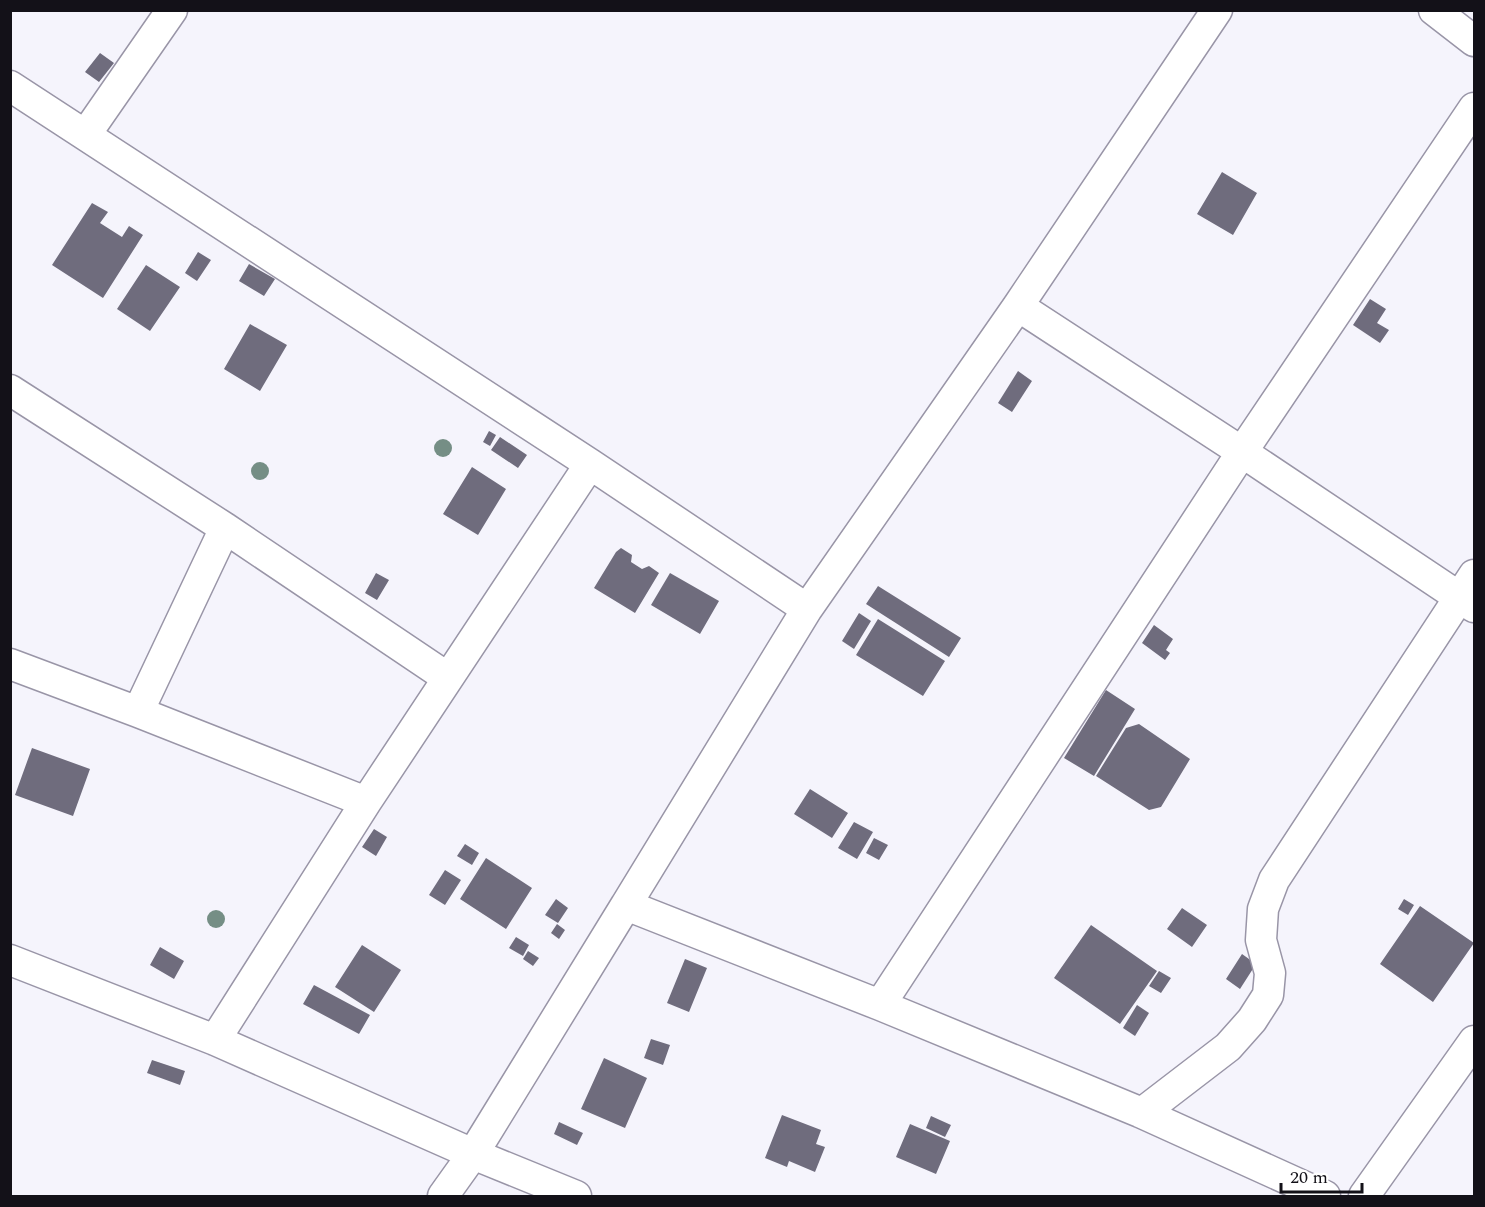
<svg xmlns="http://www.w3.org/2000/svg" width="1485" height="1207" font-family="Spectral,serif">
<rect width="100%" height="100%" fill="#f5f4fc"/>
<path fill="#6f6c7d" d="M100,53L114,63L99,82L85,72Z
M1222,172L1257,193L1233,235L1197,214Z
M92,203L108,212L100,223L122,237L129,226L143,235L103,298L52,265Z
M198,252L211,260L197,281L185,273Z
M249,264L275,279L264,296L239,281Z
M146,265L180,287L150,331L117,309Z
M1370,299L1386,309L1377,323L1389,330L1380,343L1353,325Z
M250,324L287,345L260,391L224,369Z
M1018,371L1032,381L1012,412L998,403Z
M489,431L496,435L490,446L483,442Z
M500,437L527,455L518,468L491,450Z
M472,467L506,489L478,535L443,514Z
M621,548L632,555L631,562L642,569L649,566L659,573L635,613L594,588L616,552Z
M376,573L389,580L377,600L365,593Z
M670,573L719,601L700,634L651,605Z
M878,586L961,638L949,657L866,604Z
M859,613L871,621L854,649L842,641Z
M878,619L945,661L923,696L856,655Z
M1154,625L1173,639L1166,650L1170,653L1165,660L1142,643Z
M1106,690L1135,709L1094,776L1064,758Z
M1139,724L1190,759L1161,807L1149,810L1096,776L1126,728Z
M32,748L90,769L73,816L15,795Z
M810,789L848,813L832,838L794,814Z
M854,822L873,832L857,859L838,848Z
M374,829L387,837L376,856L362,847Z
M874,838L888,845L879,860L866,853Z
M465,844L479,853L472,865L457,856Z
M486,858L532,888L506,929L460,899Z
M445,870L461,880L445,905L429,895Z
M556,899L568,908L558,923L545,915Z
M1404,899L1414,905L1408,915L1398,909Z
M1420,906L1474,943L1433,1002L1380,964Z
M1182,908L1207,925L1192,947L1167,929Z
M557,924L565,930L559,939L551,933Z
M1091,925L1157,971L1120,1024L1054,978Z
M516,937L529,945L523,956L509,948Z
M362,945L401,970L374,1012L335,987Z
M160,947L184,961L174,979L150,965Z
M528,951L539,958L533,966L523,959Z
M1242,954L1256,964L1240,989L1226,979Z
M685,959L707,968L689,1012L667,1003Z
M1159,971L1171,978L1161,993L1149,986Z
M314,985L370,1015L359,1034L303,1004Z
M1137,1005L1149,1013L1135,1036L1123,1028Z
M651,1039L670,1045L663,1065L644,1058Z
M604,1058L647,1078L625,1128L581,1109Z
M152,1060L185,1071L180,1085L147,1073Z
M782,1115L821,1130L816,1144L825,1147L815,1172L789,1161L787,1167L765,1158Z
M931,1116L951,1125L945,1137L926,1128Z
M559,1122L583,1133L577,1145L554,1134Z
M910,1124L950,1141L936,1174L896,1157Z"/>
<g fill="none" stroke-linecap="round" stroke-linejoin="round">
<defs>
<path id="minor" d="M1217,10L1018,306L807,609L626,905L880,1005L1142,1113L1325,1196
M1434,10L1474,41
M10,86L590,464L807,609
M86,134L172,10
M1018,306L1242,452L1474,607
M10,390L225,528L448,678
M10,664L138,712L366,802L590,464
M138,712L225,528
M10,960L215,1040L473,1154L576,1196
M880,1005L1242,452L1474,108
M215,1040L366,802
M1142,1113L1228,1047L1252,1020L1268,995L1270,973L1261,940L1263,909L1274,880L1474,575
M443,1196L473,1154L626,905
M1364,1196L1474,1041"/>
</defs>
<use href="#minor" stroke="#9995a7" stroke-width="33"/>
<use href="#minor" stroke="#fff" stroke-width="30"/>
</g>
<g fill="#758e85">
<circle cx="443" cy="448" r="9"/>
<circle cx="260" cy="471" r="9"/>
<circle cx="216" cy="919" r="9"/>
</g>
<rect width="1485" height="1207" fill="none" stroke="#131118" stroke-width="24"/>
<path d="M1281 1183v9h81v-9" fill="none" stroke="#131118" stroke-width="3"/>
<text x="1290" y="1183" font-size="18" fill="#131118" stroke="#ffffff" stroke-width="4.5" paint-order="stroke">20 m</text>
</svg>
